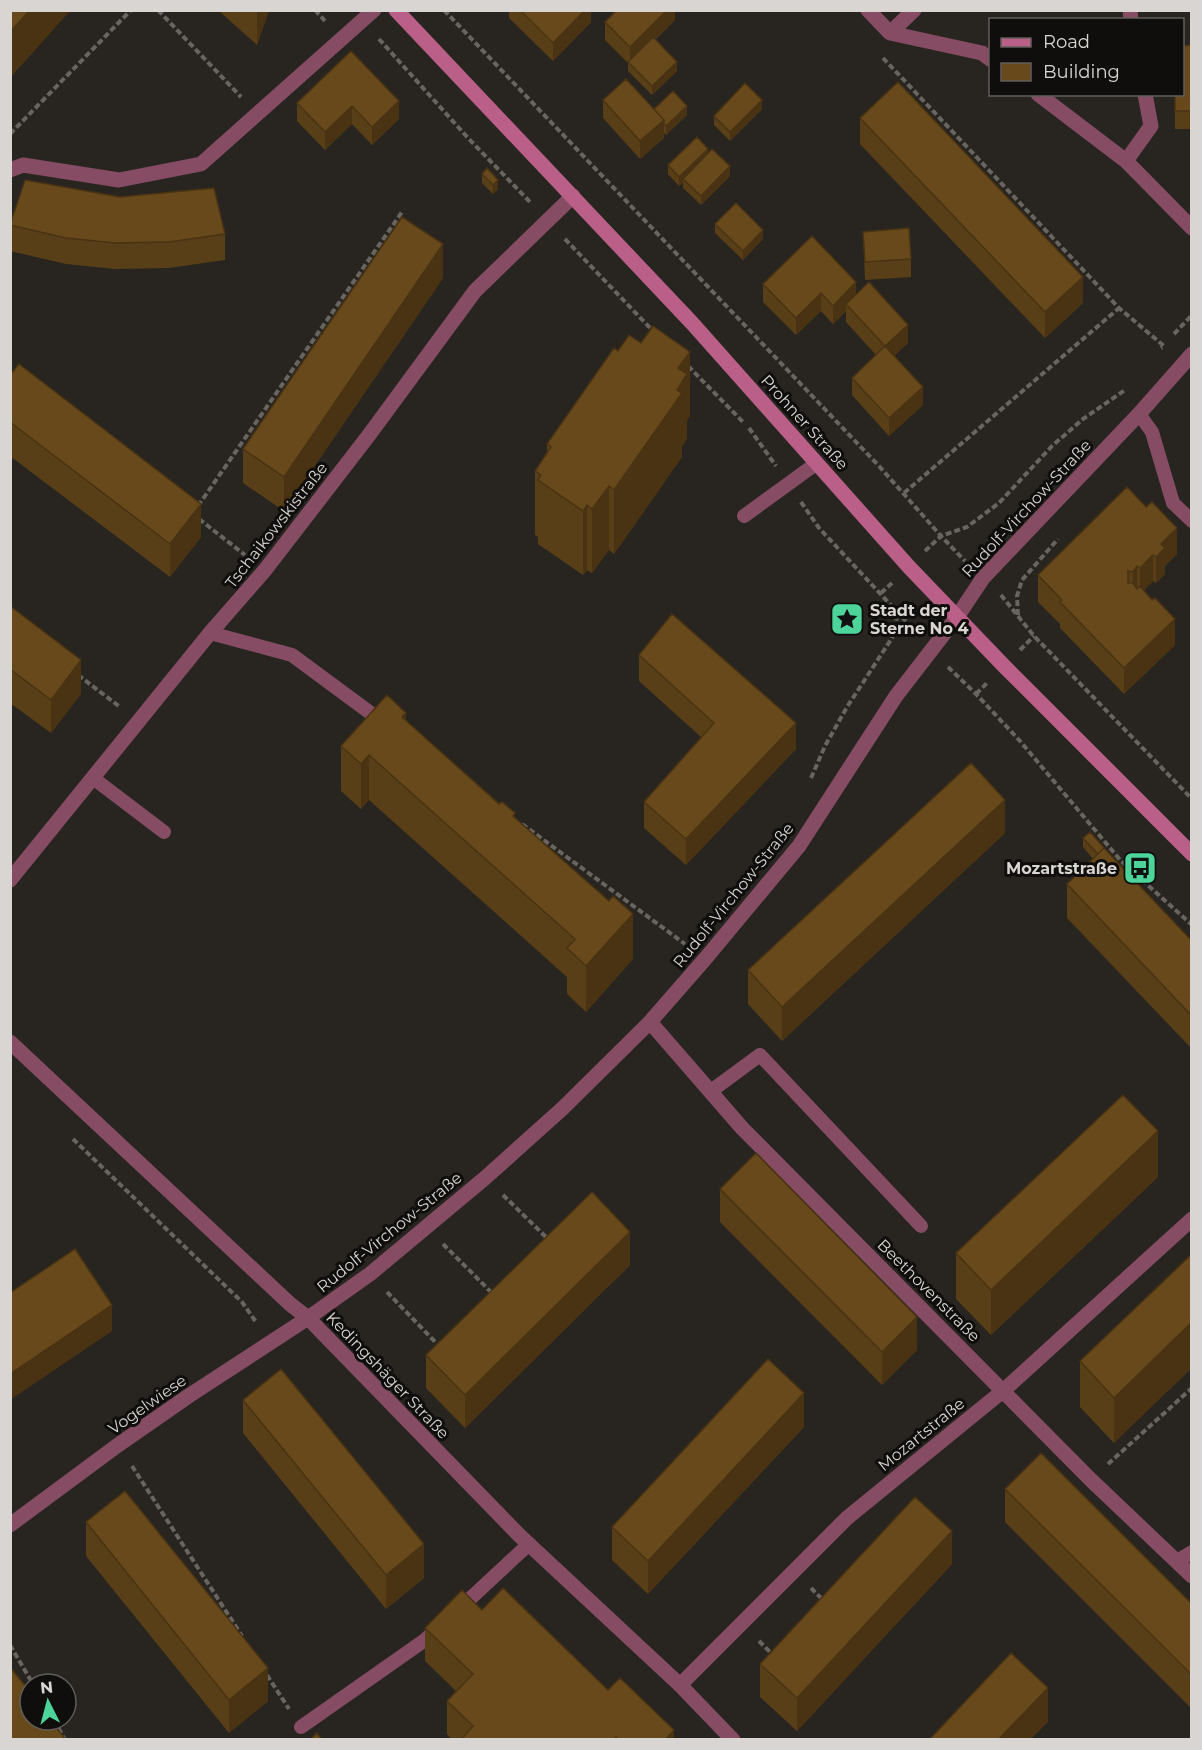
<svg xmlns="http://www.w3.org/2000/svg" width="1202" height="1750" font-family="Montserrat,sans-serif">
<rect width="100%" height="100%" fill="#282520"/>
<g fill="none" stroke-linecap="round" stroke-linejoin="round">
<path stroke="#686561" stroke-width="4" stroke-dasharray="6 3" stroke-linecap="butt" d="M158,10L241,97
M315,10L325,21
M444,10L879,466L941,536L965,561
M379,39L468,138L531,203
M883,58L1119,308L1164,346L1161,348
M10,134L131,10
M565,239L653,331
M1174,334L1192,315
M688,366L744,423
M749,428L776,466
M904,493L1119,308
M801,502L819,528L915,631
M198,506L402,212
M199,519L245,555
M925,551L941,536L967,527L999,503L1052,446L1083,419L1125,390
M881,593L892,583
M1001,595L1034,636L1192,799
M1018,615L1017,596L1022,580L1058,539
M1020,650L1034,636
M948,667L976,694L1020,741L1121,861L1192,925
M78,675L120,707
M976,694L987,683
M811,778L825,746L847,707L892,638L898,613
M522,824L685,944
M73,1139L242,1302L256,1322
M503,1195L549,1240
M443,1244L493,1294
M387,1292L440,1347
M1108,1464L1192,1388
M132,1466L242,1636
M811,1588L823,1600
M759,1641L773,1655
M10,1645L33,1684
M267,1675L289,1709
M54,1720L65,1740"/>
<path stroke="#854c64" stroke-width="14" d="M1139,414L1152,432L1173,503L1192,521
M744,516L817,463
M210,633L292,655L384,723
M93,778L164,832
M711,1091L760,1055L921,1226
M1177,1561L1192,1552
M458,1610L529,1544
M301,1727L425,1640L439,1627"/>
<path stroke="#854c64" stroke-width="15" d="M868,10L890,33L914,10
M1130,10L1131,20
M890,33L982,53L990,59
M1038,94L1126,161
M1145,94L1151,126L1126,161L1192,228
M10,170L23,165L119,180L201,164L374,10
M10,880L210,633L265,570L369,435L475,291L573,196
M650,1022L742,1128L1091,1480L1192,1576
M10,1042L290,1304L308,1318L520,1536L680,1685L733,1740
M10,1525L118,1445L190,1395L308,1318L370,1274L485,1178L563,1108L650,1022L705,959L799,846L896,696L957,617L983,578L1139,414L1192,354
M680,1685L847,1518L1004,1390L1192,1219"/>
<path stroke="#ba5f87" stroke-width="15" d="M396,10L692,323L909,567L1004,666L1192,854"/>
</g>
<path fill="#593f17" d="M218,10H269L257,45Z
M509,10H591V22L553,61L509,18Z
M675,10V20L655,40L677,71L652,95L628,71V63L605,40V22Z
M1191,45V129H1175V94Z
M351,51L399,119L372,145L352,124L325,150L297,121V103Z
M603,100L654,109L687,115L666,135L664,133V138L640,159L603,118Z
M762,109L730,141L714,125V116Z
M860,118L1083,303L1045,338L860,144Z
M708,154L730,176L701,205L683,188V182L679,186L668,174V165Z
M482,174L498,189L493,194L482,183Z
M10,224L225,234V260L169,268L115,269L66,264L10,251Z
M715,224L763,239L743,260L715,233Z
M863,232L911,259V277L865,280Z
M443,278L284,511L243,483V449Z
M763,284L856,294L908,343L894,356L923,405L889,436L852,395V378L876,355L846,322V311L833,324L821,311L796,335L763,302Z
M10,375L201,537L170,577L10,456Z
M1191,399V411L1190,410V401Z
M690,416L687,420V438L682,446V457L614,554L609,550L592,573L587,570L583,575L538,544V537L535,535V471L547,453V444Z
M1127,487L1177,554L1165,566V574L1156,583L1153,581L1144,590L1175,645L1124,694L1060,628V624L1038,602V575Z
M10,606L81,694L51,733L10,703Z
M639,655L796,749L686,865L644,828V802L701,737L639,681Z
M406,721L515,817L633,959L586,1012L567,994V977L369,800L361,809L341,791V746Z
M1005,833L782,1041L748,1004V970Z
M1083,838L1106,851L1191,940V1048L1067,918V884L1093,859L1083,847Z
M1158,1177L991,1335L956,1299V1253Z
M720,1189L917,1350L882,1385L720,1222Z
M1191,1255L1114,1443L1080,1407V1361Z
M630,1265L465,1428L426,1388V1355Z
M243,1400L424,1578L386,1609L243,1433Z
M804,1427L648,1594L612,1560V1527Z
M1005,1489L1191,1603V1708L1005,1522Z
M86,1522L268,1701L229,1733L86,1556Z
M952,1564L797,1731L760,1697V1664Z
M482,1610L608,1690L674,1740H452L447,1734V1701L456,1691L425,1661V1628Z"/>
<path fill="#493313" d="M30,10H71L10,78V32Z
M257,10H269L257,45Z
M585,10H591V22L553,61V43Z
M667,10H675V20L630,65V47Z
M677,62V71L652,95V86Z
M762,100V109L730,141V132Z
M399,101V119L372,145V127Z
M352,106V124L325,150V132Z
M687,106V115L666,135V126Z
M664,120V138L640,159V141Z
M708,149V158L683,179V182L679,186V177Z
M730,166V176L701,205V196Z
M498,180V189L493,194V185Z
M763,230V239L743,260V251Z
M443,244V278L284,511V477Z
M1083,277V303L1045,338V312Z
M856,282V300L846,304V311L833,324V306Z
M821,293V311L796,335V318Z
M908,325V343L885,364V346Z
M690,352V416L687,420V438L682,446V457L614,554V490L678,368Z
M923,387V405L889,436V418Z
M609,486V550L592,573V509Z
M201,504V537L170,577V544Z
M587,505V570L583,575V511Z
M1177,528V554L1165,566V574L1156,583V557L1161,544Z
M1153,555V581L1140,594V568Z
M1137,566V592L1133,598V572Z
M1175,619V645L1124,694V668Z
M81,660V694L51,733V700Z
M406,713V758L402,717Z
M796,723V749L686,865V839Z
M369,755V800L361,809V764Z
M1005,800V833L782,1041V1007Z
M633,914V959L586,1012V966Z
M1158,1131V1177L991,1335V1290Z
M630,1232V1265L465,1428V1395Z
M112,1305V1331L10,1400V1374Z
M917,1317V1350L882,1385V1352Z
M1191,1323V1369L1114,1443V1398Z
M804,1393V1427L648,1594V1561Z
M952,1531V1564L797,1731V1698Z
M424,1544V1578L386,1609V1575Z
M268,1668V1701L229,1733V1700Z
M1048,1688V1722L1030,1740H998Z
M674,1730V1740H665Z"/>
<path fill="#68491b" stroke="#493313" stroke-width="1.5" d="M10,10H30L10,32Z
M520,10H585L553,43Z
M617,10H667L630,47L605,22Z
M653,37L677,62L652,86L628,62Z
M1191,45V111H1175V94H1182V46Z
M351,51L399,101L372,127L352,106L325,132L297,103Z
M626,79L664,120L640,141L603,100Z
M898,82L1083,277L1045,312L860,118Z
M745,83L762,100L730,132L714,116Z
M673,91L687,106L666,126L664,124V120L654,109Z
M697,137L708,149L679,177L668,165Z
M712,149L730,166L701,196L683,179Z
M487,168L498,180L493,185L482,174Z
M25,180L120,197L214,188L225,234L169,242L115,243L66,238L10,225Z
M736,203L763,230L743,251L715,224Z
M402,217L443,244L284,477L243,449Z
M909,228L911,259L865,262L863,232Z
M812,236L856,282L833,306L821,293L796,318L763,284Z
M869,282L908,325L885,346L846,304Z
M653,326L690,352L678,368L687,374L677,390L682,393L614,490L609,486L592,509L587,505L583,511L538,480L541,475L535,471L551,447L547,444L614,348L618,351L629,335L641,343Z
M885,346L923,387L889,418L852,378Z
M19,364L201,504L170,544L10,422V375Z
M1127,487L1146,507L1152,502L1177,528L1161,544L1165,548L1156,557L1153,555L1140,568L1137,566L1133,572L1128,571V583H1133L1137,589L1140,586L1152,600L1155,598L1175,619L1124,668L1060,602L1062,600L1038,575Z
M10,606L81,660L51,700L10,669Z
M672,614L796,723L686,839L644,802L714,723L639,655Z
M387,695L406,713L402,717L499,804L502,802L515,813L513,816L609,901L613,896L633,914L586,966L567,948L575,939L369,755L361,764L341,746Z
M971,763L1005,800L782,1007L748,970Z
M1090,832L1106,850L1104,848L1098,854L1083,838Z
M1104,848L1191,940V1015L1067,884Z
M1123,1095L1158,1131L991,1290L956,1253Z
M756,1153L917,1317L882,1352L720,1189Z
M592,1192L630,1232L465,1395L426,1355Z
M75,1249L112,1305L10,1374V1293Z
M1191,1255V1323L1114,1398L1080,1361Z
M768,1359L804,1393L648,1561L612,1527Z
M281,1369L424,1544L386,1575L243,1400Z
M1041,1453L1191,1603V1674L1005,1489Z
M125,1491L268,1668L229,1700L86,1522Z
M915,1497L952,1531L797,1698L760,1664Z
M503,1588L608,1690L620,1678L674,1730L665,1740H619L616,1737L614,1740H461L473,1726L447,1701L473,1674L425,1628L462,1590L482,1610Z
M1011,1653L1048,1688L998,1740H929Z
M10,1667L30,1692V1720H51L66,1740H10Z
M317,1733L322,1740H310Z"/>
<defs>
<symbol id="sight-square" viewBox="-11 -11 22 22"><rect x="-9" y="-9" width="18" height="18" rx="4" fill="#4cd49b" stroke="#100e0c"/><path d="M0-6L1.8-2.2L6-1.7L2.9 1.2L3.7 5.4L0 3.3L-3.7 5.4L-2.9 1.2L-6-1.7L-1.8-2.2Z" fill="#111"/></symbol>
<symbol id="bus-square" viewBox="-11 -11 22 22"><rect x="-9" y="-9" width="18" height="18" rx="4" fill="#4cd49b" stroke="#100e0c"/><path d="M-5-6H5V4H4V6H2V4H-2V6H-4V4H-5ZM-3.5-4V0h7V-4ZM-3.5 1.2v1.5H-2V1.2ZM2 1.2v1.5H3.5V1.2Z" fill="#111"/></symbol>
</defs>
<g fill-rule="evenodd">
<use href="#sight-square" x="828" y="600" width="38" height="38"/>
<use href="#bus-square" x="1121" y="849" width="38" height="38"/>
</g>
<g text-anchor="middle" stroke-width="6" stroke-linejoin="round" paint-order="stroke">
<g font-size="16" fill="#d8d5d2" stroke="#100e0c">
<text transform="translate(805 422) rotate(48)" y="6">Prohner Straße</text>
<text transform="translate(1026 508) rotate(-47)" y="6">Rudolf-Virchow-Straße</text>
<text transform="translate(276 525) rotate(-52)" y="6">Tschaikowskistraße</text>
<text transform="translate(733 895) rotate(-51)" y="6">Rudolf-Virchow-Straße</text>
<text transform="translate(389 1232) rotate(-39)" y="6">Rudolf-Virchow-Straße</text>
<text transform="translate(929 1290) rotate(45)" y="6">Beethovenstraße</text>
<text transform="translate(388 1375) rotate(46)" y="6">Kedingshäger Straße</text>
<text transform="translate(147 1404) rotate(-35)" y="6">Vogelwiese</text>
<text transform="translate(921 1434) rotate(-39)" y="6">Mozartstraße</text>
</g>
<g font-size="16" font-weight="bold" fill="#d8d5d2" stroke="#100e0c" text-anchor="start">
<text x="870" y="616">Stadt der<tspan x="870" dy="18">Sterne No 4</tspan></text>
<text x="1117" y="874" text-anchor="end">Mozartstraße</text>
</g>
</g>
<rect width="1202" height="1750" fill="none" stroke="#d8d5d2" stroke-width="24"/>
<rect x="989" y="18" width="195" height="78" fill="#100e0c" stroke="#605e5b" stroke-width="1.5"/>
<rect x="1001" y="38" width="30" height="9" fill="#ba5f87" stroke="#605e5b" stroke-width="1.5"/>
<text x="1043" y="48" font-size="18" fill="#d8d5d2">Road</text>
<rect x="1001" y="63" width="30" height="18" fill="#68491b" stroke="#605e5b" stroke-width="1.5"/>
<text x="1043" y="78" font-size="18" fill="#d8d5d2">Building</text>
<g transform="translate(48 1702) rotate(354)"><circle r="28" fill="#100e0c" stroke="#605e5b" stroke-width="1.5"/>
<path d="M0-4.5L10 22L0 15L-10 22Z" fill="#4cd49b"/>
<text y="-9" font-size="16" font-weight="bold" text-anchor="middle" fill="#d8d5d2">N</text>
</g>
</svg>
